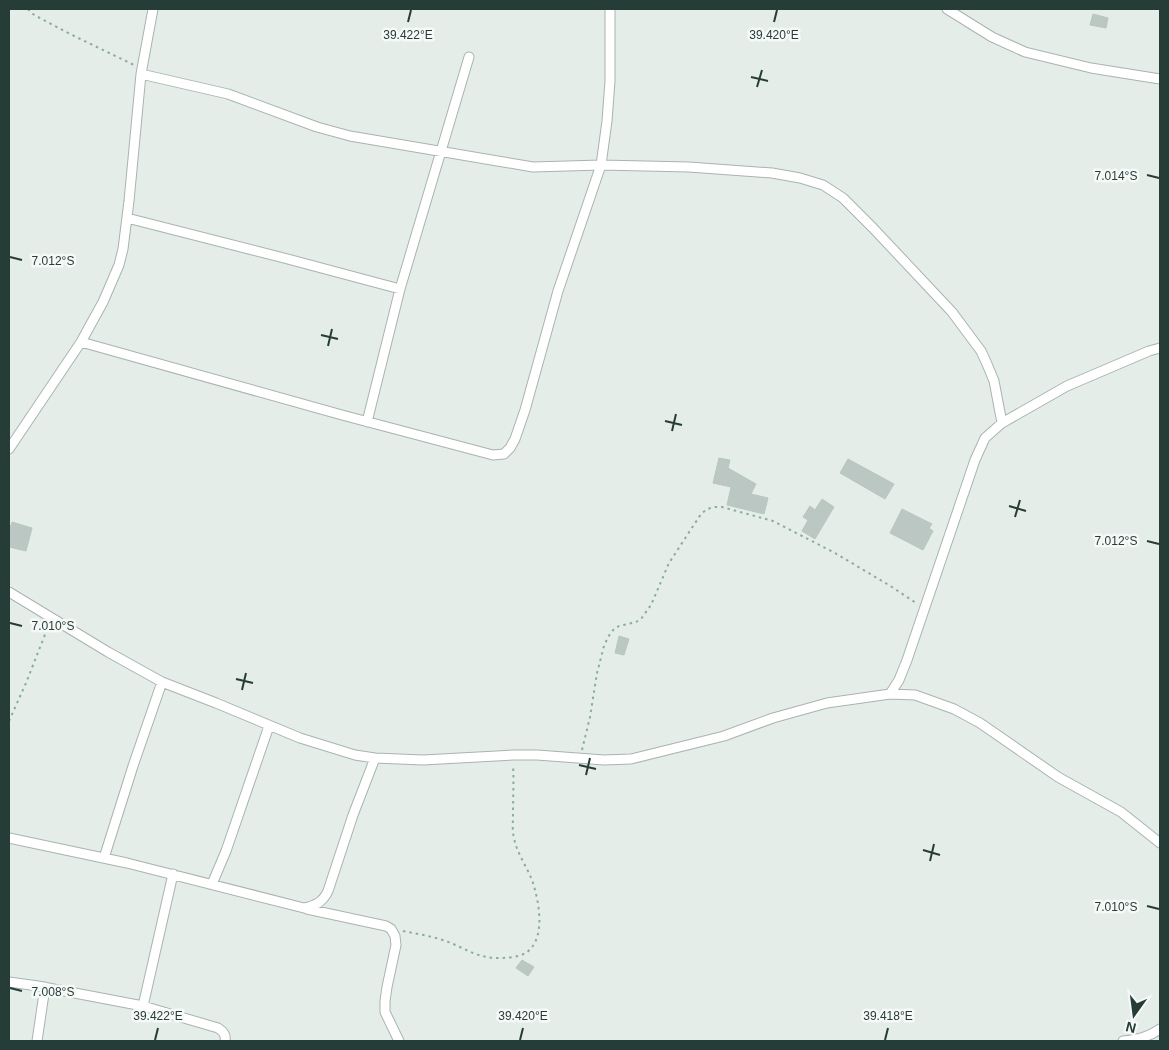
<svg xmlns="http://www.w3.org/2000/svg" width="1169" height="1050" font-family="Arial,sans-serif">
<rect width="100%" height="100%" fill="#e5ede9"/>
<path fill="#bbc7c3" stroke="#b8c6c0" d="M1093,14L1108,18L1106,28L1090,25Z
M719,458L730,460L728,468L756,484L751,494L768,498L764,514L727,505L731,487L713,483Z
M848,459L894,484L885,499L840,473Z
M822,499L834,507L815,539L802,531L808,520L803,517L810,506L815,510Z
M902,509L932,524L929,528L933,531L923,550L890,533Z
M12,522L32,528L26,551L9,547V525L11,526Z
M619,636L629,639L624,655L615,653Z
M522,960L534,967L528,976L516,968Z"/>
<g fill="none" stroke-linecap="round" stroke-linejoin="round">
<defs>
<path id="street" d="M947,9L992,37L1025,52L1091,68L1160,79
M141,74L228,94L317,127L350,136L533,167L601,165L689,167L772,173L800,178L823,185L843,198L873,228L952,312L981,351L987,364L994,381L1002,423
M127,218L280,257L400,289
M81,342L342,415L493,455L504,454L510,448L515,439L525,410L558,291L601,165L607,121L610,81V9
M367,422L400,289L469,57
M9,449L81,342L103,302L119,265L123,249L129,201L141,74L153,9
M9,592L108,652L162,682L216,703L300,738L355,755L375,758L423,760L513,755H537L604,760L631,759L724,736L773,718L827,703L890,694L915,695L954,709L980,723L1058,777L1121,812L1160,843
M890,694L899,680L907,660L975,460L985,438L1002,423L1067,386L1149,351L1160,348
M9,838L127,863L304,908C315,906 323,902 328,891L353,815L375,758
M104,858L133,766L162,682
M212,884L226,851L269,726
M307,909L386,926L391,929L395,936L396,945L387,987L385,1001V1012L399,1041
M9,982L38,986L143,1006L218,1028C224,1032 226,1035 225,1041
M143,1006L173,874
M37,1041L45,987
M1123,1041C1138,1039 1147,1038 1160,1029"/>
</defs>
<use href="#street" stroke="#a8b4b0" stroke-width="11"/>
<path stroke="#89aca2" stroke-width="2" stroke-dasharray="2.5 4" stroke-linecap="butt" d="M28,9L31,13L38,17L70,34L134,65
M9,721L26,683L48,627
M582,750L590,717L597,673L604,646L608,637L614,629L619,626L636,622L641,619L651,605L669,563L701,514L707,509L715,507H722L773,521L835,553L892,587L916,603
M403,931C419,934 436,937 451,943C465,949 478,957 494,958C504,958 519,958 527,952C546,938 539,902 533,883C528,868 517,854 514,838C512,830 513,822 513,815C513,798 514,781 513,765"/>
<use href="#street" stroke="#fff" stroke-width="9"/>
</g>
<path fill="none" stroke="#263c37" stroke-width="2" d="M408,22L411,10M774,22L777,10M751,77L768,81M757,87L762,70M1147,175L1159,178M10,257L22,260M321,335L338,339M328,346L332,329M665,421L682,425M672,431L676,414M1009,506L1026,511M1015,517L1020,500M1147,541L1159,544M10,623L22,626M236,679L253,683M242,690L246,673M579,765L596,769M586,775L590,758M923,850L940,855M930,861L934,844M1147,906L1159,909M10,988L22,991M155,1040L158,1028M520,1040L523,1028M885,1040L888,1028"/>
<g font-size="12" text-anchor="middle" fill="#263c37" stroke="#f5f9f7" stroke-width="5" stroke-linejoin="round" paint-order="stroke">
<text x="408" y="39">39.422°E</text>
<text x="774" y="39">39.420°E</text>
<text x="1116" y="180">7.014°S</text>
<text x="53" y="265">7.012°S</text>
<text x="1116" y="545">7.012°S</text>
<text x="53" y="630">7.010°S</text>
<text x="1116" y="911">7.010°S</text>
<text x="53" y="996">7.008°S</text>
<text x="158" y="1020">39.422°E</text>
<text x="523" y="1020">39.420°E</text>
<text x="888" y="1020">39.418°E</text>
</g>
<rect width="1169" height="1050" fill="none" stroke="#263c37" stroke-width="20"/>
<g transform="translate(1134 1015) rotate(194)" stroke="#f5f9f7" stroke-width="4" paint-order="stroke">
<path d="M0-4L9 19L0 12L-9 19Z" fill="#263c37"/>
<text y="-8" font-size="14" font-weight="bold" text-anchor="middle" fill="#263c37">N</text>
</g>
</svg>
